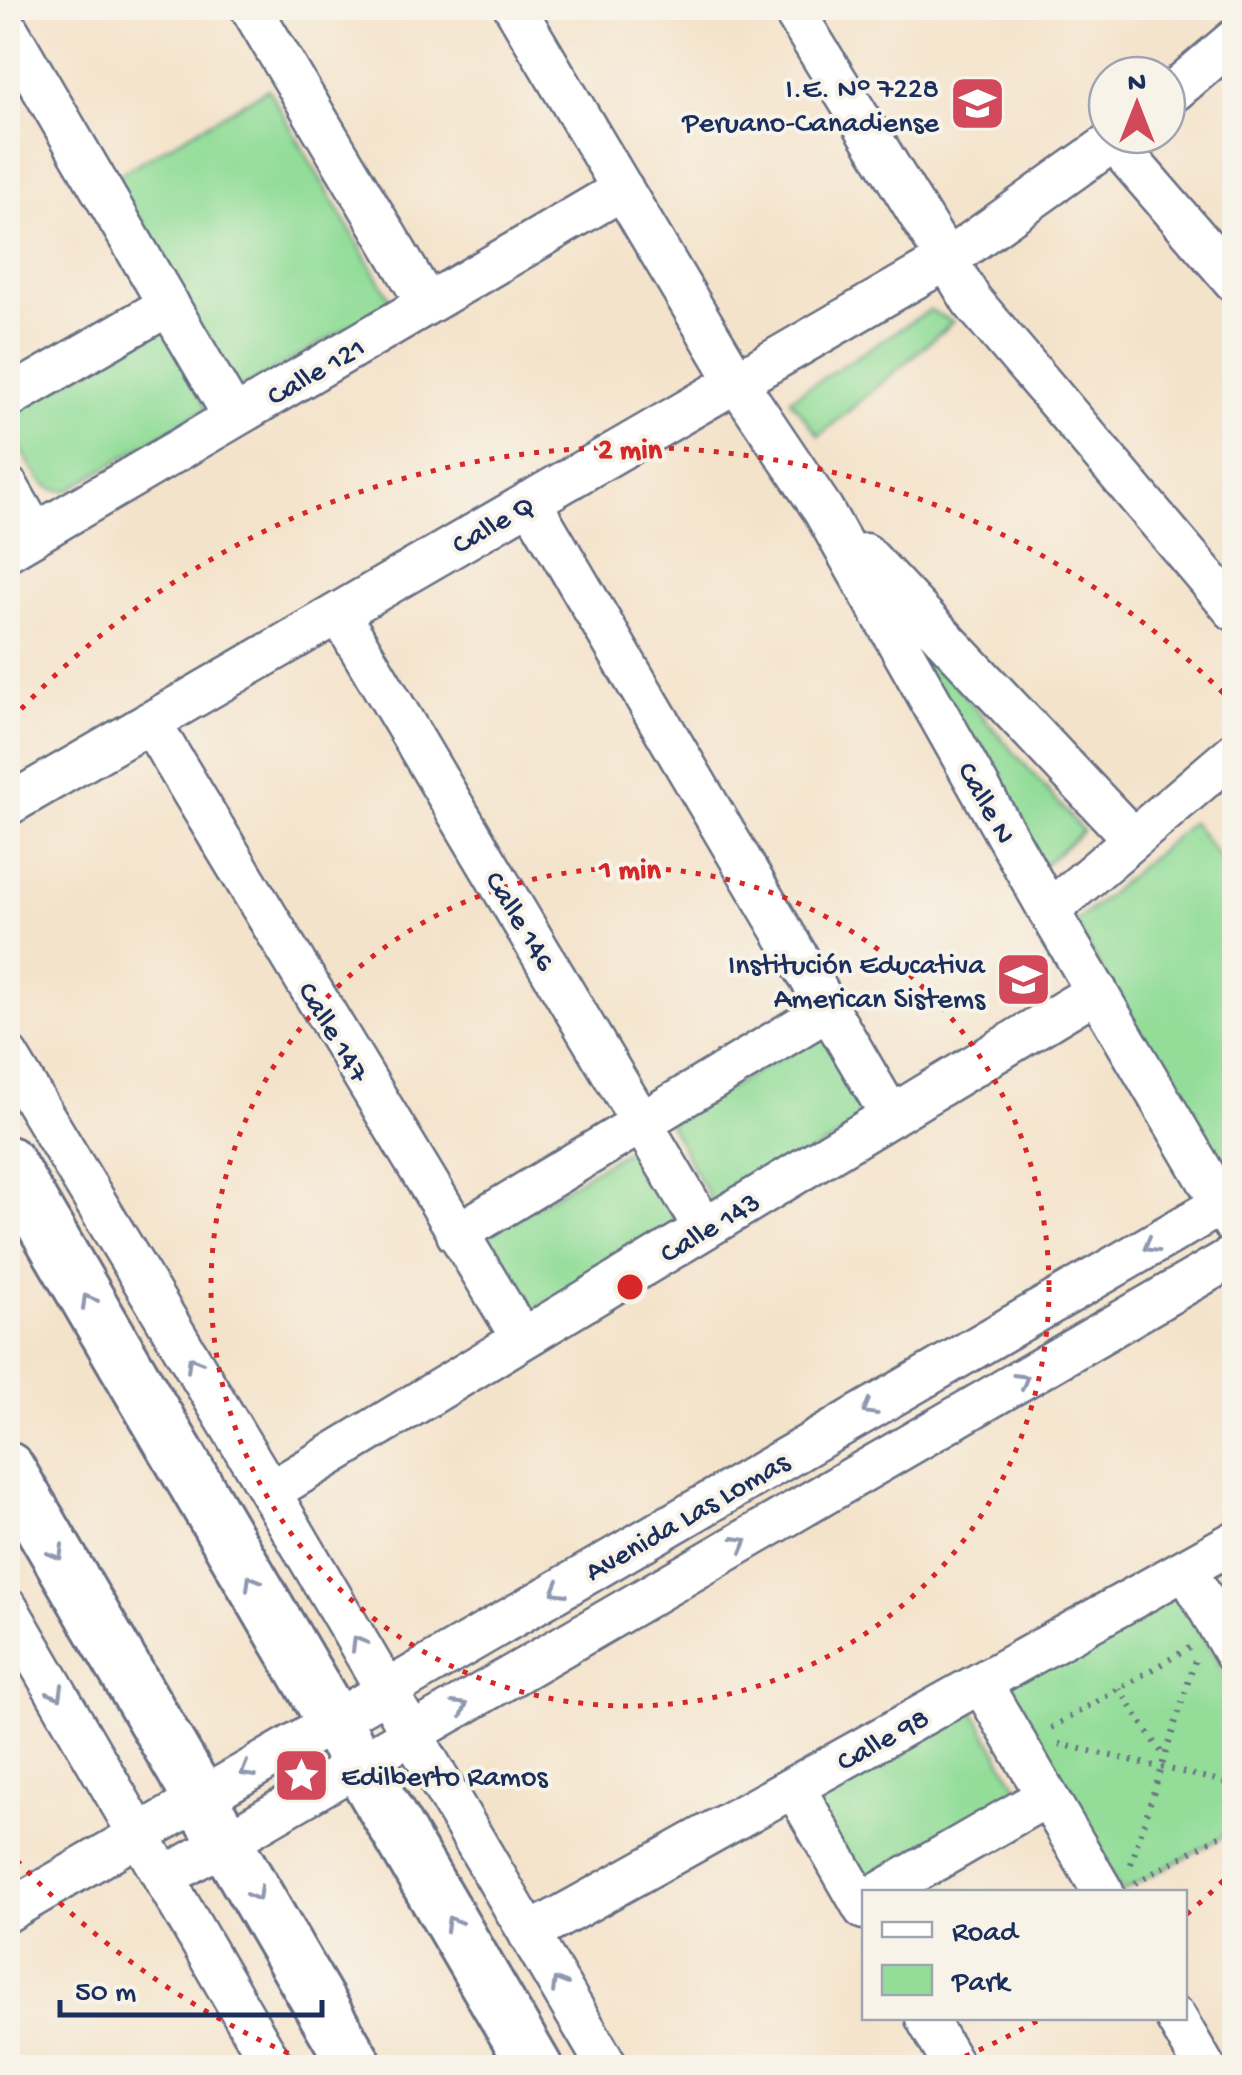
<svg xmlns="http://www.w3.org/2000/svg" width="1242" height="2075" font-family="'Gochi Hand',sans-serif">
<rect width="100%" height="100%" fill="#f7f3e8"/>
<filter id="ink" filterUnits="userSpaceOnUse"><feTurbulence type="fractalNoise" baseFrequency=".01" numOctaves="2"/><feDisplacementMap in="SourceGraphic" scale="20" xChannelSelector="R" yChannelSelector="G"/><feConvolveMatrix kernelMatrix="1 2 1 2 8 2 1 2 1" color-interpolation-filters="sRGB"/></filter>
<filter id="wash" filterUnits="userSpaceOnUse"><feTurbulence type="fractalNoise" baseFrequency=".0048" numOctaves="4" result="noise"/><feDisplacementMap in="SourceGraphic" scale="40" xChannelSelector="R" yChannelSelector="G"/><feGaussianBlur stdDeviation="2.25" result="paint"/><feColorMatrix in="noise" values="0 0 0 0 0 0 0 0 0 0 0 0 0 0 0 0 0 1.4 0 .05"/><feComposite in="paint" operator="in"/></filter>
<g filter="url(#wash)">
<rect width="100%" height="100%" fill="#f4e3cb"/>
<path fill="#93dd99" stroke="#57867c" stroke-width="2.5" d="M268,89L392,302L234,393L109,180Z
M930,310L953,322L819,436L790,399Z
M164,327L206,408L69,490C61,491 53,491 46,485C35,477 8,429 9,415Z
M888,608L1083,831L1040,868Z
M1192,822L1234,877V1160L1216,1170L1075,923Z
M825,1031L873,1117L715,1208L669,1124Z
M637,1144L682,1220L528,1314L481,1239Z
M1178,1593L1234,1690V1831L1121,1892L998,1689Z
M973,1710L1020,1792L856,1886L809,1804Z"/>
</g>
<g filter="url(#ink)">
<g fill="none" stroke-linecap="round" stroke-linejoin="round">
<defs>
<path id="minor" d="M251,8L427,304
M515,8L737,382L823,510L1049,911L1234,1225
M792,8L972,301L1234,610
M8,30L234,417
M1167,97L1234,40
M1114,142L1234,281
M8,398L169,305
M8,487L35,534
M530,501L891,1116
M8,550L623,189
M865,554L1133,839
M339,613L704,1228
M150,722L522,1339
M8,805L948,259L1122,135
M1049,911L1234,753
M8,1056L270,1492L608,2068
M457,1234L828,1010
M270,1492L1097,991
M1186,1569L1234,1653
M8,1609L274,2068
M981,1683L1103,1892
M794,1787L864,1909
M164,1878L1234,1256
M881,1892L1047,1796
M8,1911L1234,1197
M529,1934L1234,1542
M926,2018L955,2068
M1176,2018L1205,2068"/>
<path id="major" d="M8,1163L536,2068
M8,1469L357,2068"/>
</defs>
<use href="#minor" stroke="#676e84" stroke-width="45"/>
<use href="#major" stroke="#676e84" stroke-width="58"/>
<path stroke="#676e84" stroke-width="6" stroke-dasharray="2.5 8" stroke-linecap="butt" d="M1227,1687L1234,1700
M1119,1688L1164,1756
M1051,1728L1191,1647
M1059,1744L1234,1784
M1131,1864L1196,1657
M1135,1883L1234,1828"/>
<use href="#minor" stroke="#fff" stroke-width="40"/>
<use href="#major" stroke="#fff" stroke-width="52"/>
</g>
<defs><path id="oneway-chevron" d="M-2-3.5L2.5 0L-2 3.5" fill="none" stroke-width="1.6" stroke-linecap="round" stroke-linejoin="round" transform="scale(2.5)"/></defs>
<g stroke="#8d97ae">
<use href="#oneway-chevron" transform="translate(1150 1246) rotate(150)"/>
<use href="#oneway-chevron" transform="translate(88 1301) rotate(-120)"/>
<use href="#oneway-chevron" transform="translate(193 1363) rotate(-121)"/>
<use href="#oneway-chevron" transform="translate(1022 1380) rotate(-30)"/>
<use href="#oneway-chevron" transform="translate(869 1409) rotate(150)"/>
<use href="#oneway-chevron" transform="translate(741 1543) rotate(-30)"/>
<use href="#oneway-chevron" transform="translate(57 1553) rotate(60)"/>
<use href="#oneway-chevron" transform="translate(252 1582) rotate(-120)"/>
<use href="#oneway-chevron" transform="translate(558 1590) rotate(150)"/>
<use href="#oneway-chevron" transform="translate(358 1643) rotate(-120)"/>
<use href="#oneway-chevron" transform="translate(57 1693) rotate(60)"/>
<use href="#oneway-chevron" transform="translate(461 1707) rotate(-30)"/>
<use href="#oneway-chevron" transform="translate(247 1771) rotate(150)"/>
<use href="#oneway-chevron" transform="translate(256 1894) rotate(60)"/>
<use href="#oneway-chevron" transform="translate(452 1923) rotate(-120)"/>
<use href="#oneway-chevron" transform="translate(558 1984) rotate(-121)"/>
</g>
</g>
<g fill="none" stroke="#d62828" stroke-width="5" stroke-dasharray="5 10">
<circle cx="630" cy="1287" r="419"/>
<path d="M1234 1870A839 839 0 0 1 1186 1915M1037 2021A839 839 0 0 1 944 2065M316 2065A839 839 0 0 1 11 1854M11 720A839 839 0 0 1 1234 704"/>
</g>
<defs>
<symbol id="school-square" viewBox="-11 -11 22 22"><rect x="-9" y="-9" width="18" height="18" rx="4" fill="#d1495b" stroke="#f7f3e8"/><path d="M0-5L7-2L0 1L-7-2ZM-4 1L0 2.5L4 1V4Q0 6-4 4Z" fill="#fff"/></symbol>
<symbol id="sight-square" viewBox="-11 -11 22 22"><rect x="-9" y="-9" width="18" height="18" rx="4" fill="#d1495b" stroke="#f7f3e8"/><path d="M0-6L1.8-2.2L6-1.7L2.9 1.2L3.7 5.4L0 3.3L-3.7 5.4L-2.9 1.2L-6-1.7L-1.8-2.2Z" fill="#fff"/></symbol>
</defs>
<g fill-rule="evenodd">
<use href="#school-square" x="946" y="72" width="63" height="63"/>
<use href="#school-square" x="992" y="948" width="63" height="63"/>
<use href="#sight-square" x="270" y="1744" width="63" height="63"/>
</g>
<g text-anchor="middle" stroke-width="8" stroke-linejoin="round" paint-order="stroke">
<g font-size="30" fill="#1b2f5e" stroke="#f7f3e8" text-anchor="end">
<text x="939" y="97">I.E. N° 7228<tspan x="939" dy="34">Peruano-Canadiense</tspan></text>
<text x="985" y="973">Institución Educativa<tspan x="985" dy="34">American Sistems</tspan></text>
<text x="341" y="1785" text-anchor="start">Edilberto Ramos</text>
</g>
<g font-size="30" fill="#1b2f5e" stroke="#f7f3e8">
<text transform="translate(315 370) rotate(-30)" y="10">Calle 121</text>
<text transform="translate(492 523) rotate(-30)" y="10">Calle Q</text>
<text transform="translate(988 802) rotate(61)" y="10">Calle N</text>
<text transform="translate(522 920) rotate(59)" y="10">Calle 146</text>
<text transform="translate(335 1031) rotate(59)" y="10">Calle 147</text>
<text transform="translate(709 1226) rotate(-31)" y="10">Calle 143</text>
<text transform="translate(686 1515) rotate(-30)" y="10">Avenida Las Lomas</text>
<text transform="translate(882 1738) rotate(-29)" y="10">Calle 98</text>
</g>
</g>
<circle cx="630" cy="1287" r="15" fill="#d62828" stroke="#f7f3e8" stroke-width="5"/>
<g font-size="30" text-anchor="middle" font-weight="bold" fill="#d62828" stroke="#f7f3e8" stroke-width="8" stroke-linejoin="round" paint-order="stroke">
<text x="630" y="458">2 min</text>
<text x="630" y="878">1 min</text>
</g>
<rect width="1242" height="2075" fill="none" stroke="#f7f3e8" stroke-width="40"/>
<rect x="862" y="1890" width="325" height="130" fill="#f7f3e8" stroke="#9fa5b1" stroke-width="2.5"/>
<rect x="882" y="1922" width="50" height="15" fill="#ffffff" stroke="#9fa5b1" stroke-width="2.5"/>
<text x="952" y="1940" font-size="30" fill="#1b2f5e">Road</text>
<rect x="882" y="1965" width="50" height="30" fill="#93dd99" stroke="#9fa5b1" stroke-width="2.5"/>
<text x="952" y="1990" font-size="30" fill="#1b2f5e">Park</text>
<g transform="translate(1137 105)"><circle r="48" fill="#f7f3e8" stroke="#9fa5b1" stroke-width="2.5"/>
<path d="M0-8L18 38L0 25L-18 38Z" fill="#d1495b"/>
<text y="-15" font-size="28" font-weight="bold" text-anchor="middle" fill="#1b2f5e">N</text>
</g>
<path d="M60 2000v15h262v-15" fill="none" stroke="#1b2f5e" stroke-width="5"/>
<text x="75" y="2000" font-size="30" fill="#1b2f5e" stroke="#f7f3e8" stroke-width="8" paint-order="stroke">50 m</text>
</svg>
